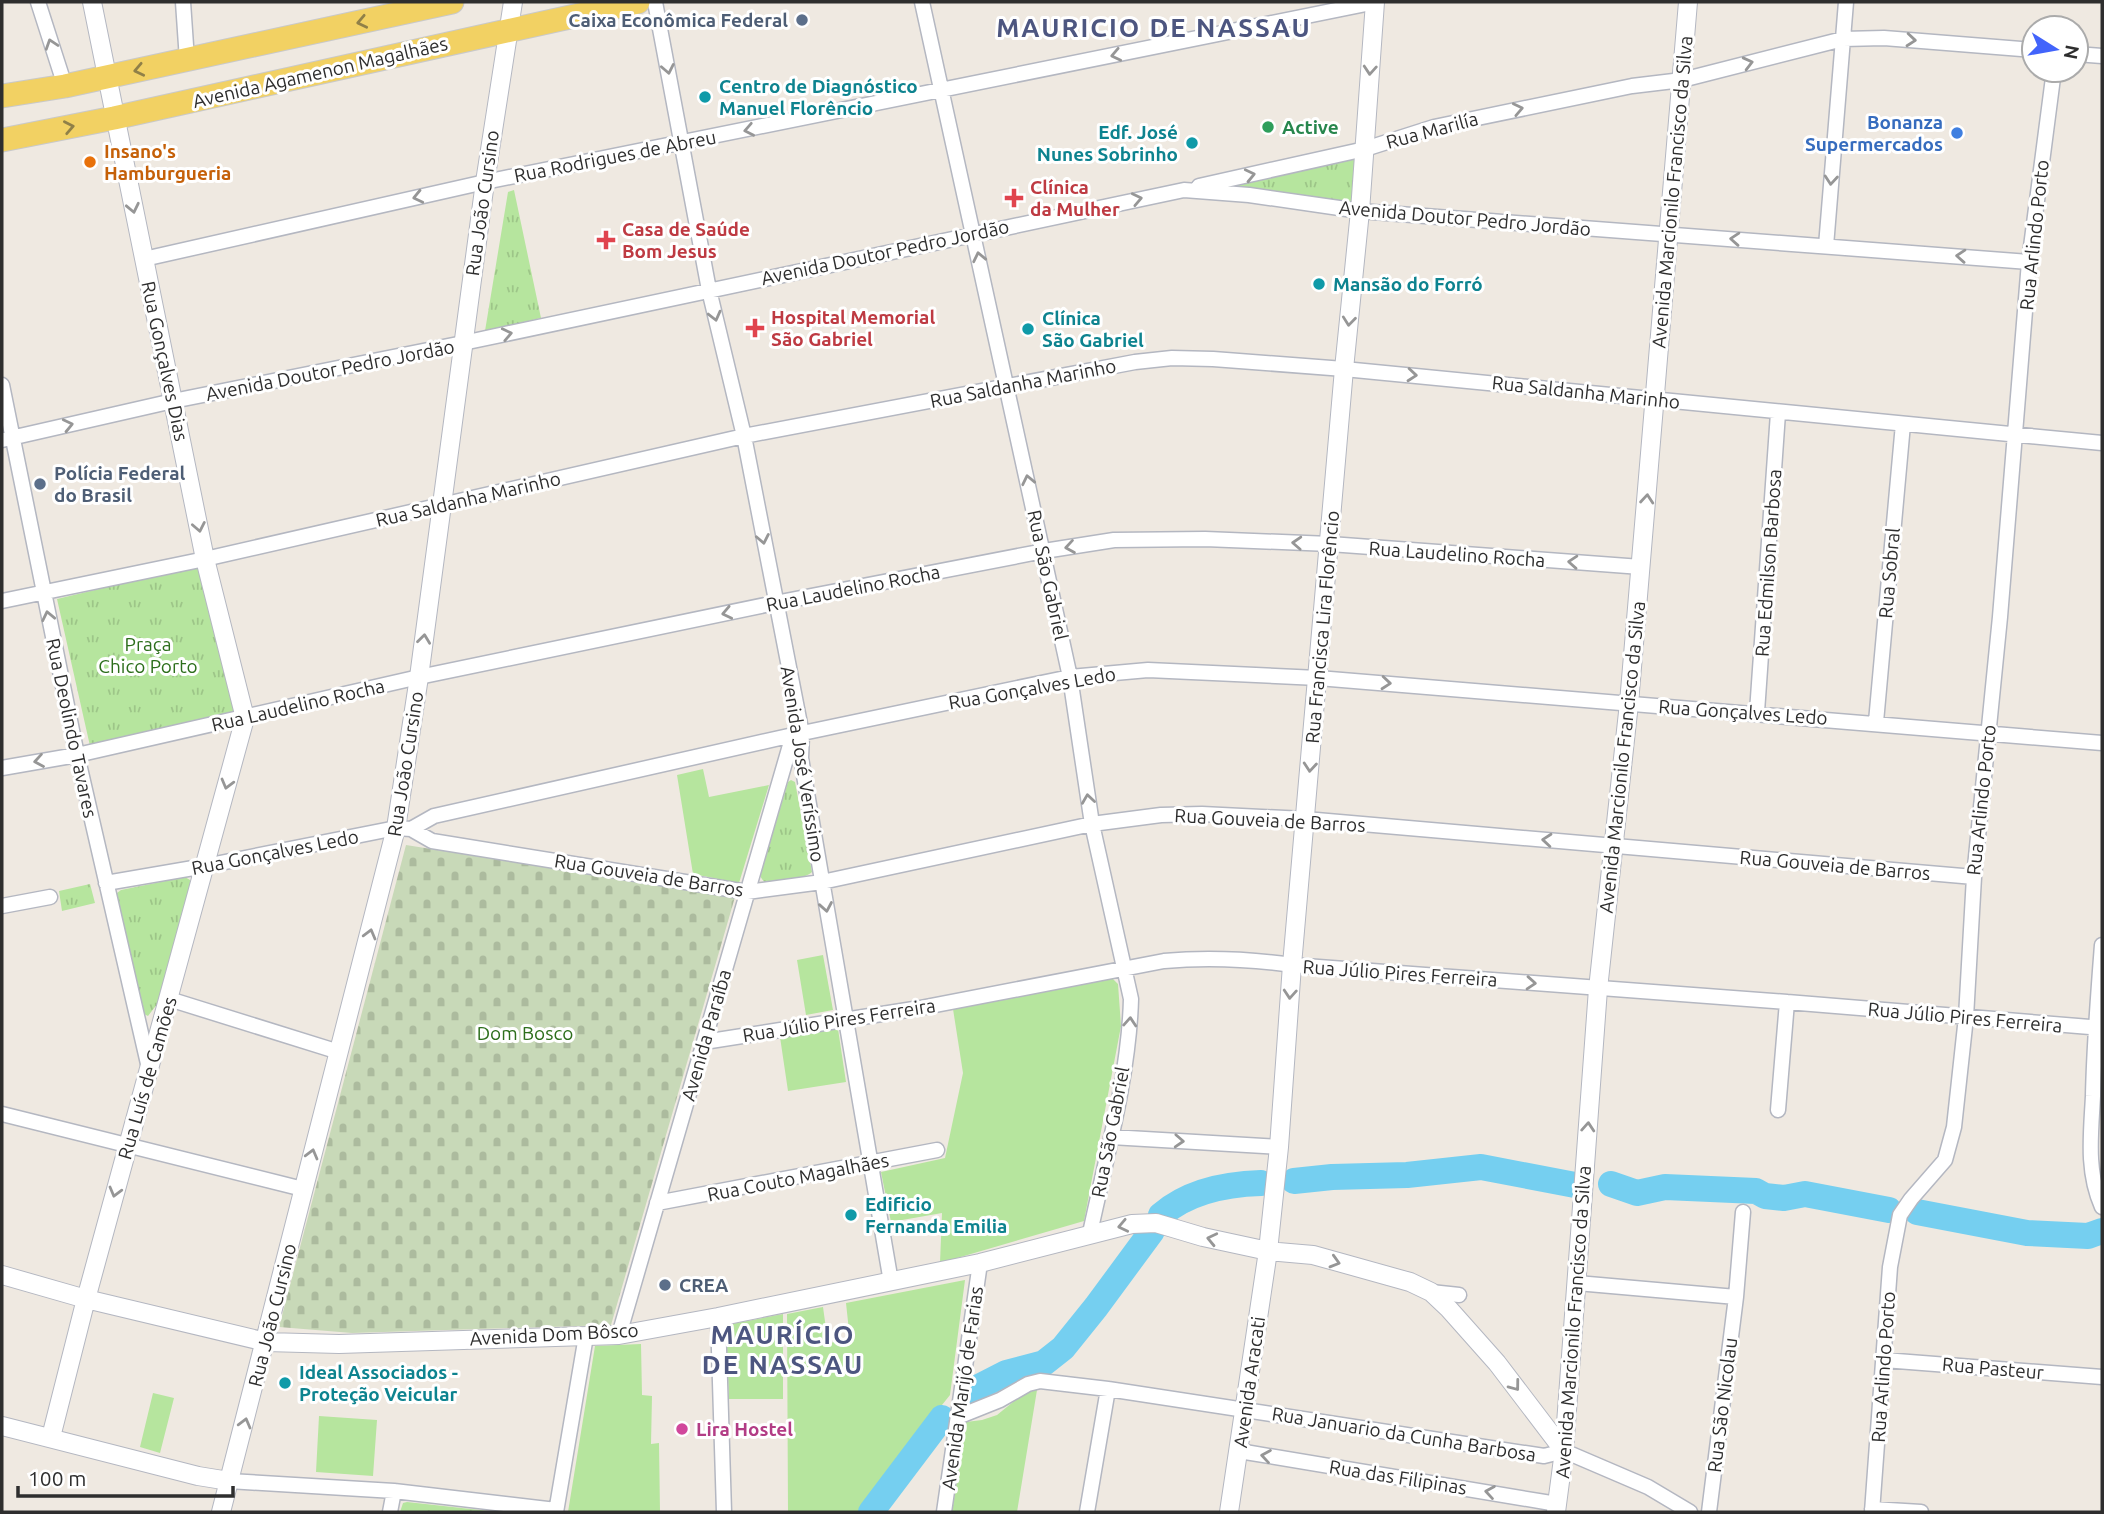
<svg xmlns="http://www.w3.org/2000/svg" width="2104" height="1514" font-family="Ubuntu,sans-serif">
<defs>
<pattern id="cemetery-stones" width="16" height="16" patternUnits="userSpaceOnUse" patternTransform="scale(1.75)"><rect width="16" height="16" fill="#c8d9b8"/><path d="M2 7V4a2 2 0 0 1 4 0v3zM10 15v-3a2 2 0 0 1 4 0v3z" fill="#acbb9e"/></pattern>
<pattern id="park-tufts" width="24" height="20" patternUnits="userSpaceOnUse" patternTransform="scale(1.75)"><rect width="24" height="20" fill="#b6e59e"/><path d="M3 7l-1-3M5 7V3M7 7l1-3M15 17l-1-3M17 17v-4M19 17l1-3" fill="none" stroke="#9dc588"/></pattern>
</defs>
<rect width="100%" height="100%" fill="#efe9e1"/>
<path fill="#b6e59e" d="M703,769L709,797L769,785L739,883L693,874L677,775Z
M823,955L833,1010L806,1015L797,960Z
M1112,978L1118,984L1121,1026L1084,1221L940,1263L942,1213L891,1222L881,1172L945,1158L963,1073L953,1009Z
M838,1029L846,1082L788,1091L780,1037Z
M965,1280L950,1395L905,1451L870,1503L860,1512H788L787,1314L823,1307L828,1343L850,1340L846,1303Z
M783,1314V1399H729L726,1325Z
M641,1344L642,1395L652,1396L651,1444L659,1443L660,1512H568L595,1346Z
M1029,1389L1037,1390L1017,1512H952L966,1422L982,1420L997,1415Z
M153,1393L174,1398L160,1453L140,1447Z
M319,1416L377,1420L373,1476L316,1472Z"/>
<path fill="url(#cemetery-stones)" d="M406,845L735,897L611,1325L352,1333L279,1327Z"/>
<path fill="url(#park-tufts)" d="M1363,151L1358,208L1219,187Z
M514,190L541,318L485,331L508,192Z
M204,564L239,711L90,746L57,599Z
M791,780L795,782L812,872C807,878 778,884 768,883C763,882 763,880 760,876L788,782Z
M185,877L190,880L191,887L158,1003L148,1016L144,1014L116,899L117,893L121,890Z
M90,884L95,903L62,911L59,891Z
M407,1502L498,1512H400L403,1503Z"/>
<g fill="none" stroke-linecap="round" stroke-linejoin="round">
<path stroke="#75cff0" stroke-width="26" d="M1294,1181L1332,1177L1407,1175L1481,1167L1575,1185
M1611,1184L1637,1193L1665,1187L1756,1191L1765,1196L1784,1198L1805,1194L1889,1210
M1917,1212L2027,1233L2088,1236L2102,1231
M1161,1215C1189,1191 1225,1184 1261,1183
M967,1393L1006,1373L1044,1363L1063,1348L1096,1307L1152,1231
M871,1512L942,1418"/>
<defs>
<path id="minor" d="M38,2L65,86
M183,2L187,60
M655,2L709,290L744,436L802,734L801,758L891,1282
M922,2L1070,677L1092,824L1131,999C1129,1075 1106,1158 1090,1233
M2076,54L2102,56
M1199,186L1365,149L1434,127L1632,86L1682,80L1843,39L1884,38L2034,50
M1826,246L1846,2
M144,259L485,182L1376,2
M2,385L77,755L149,1068
M2,440L173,401L463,343L1184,190L1249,195L1360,211L2029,262
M2,601L205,559L744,436L1135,362L1172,358L1213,359L1344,369L2102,443
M1757,712L1778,413
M1876,722L1903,424
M2,768L77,755L419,677L775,603L1044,551L1114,540L1205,539L1330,544L1641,567
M411,829L432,841L747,892L822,882L1092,824L1161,815L1202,814L1305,819L1974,877
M106,883L205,866L396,828L411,829L434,816L793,735L1070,677L1148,670L1318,678L2102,743
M2,906L50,897
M2102,945C2098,996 2094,1045 2093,1096C2091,1134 2086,1171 2102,1207
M169,999L339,1052
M704,1042L920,1008L1164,961C1208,957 1249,959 1292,965L1787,1002L2102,1028
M1778,1110L1787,1002
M2,1114L303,1189
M1111,1137L1279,1147
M657,1203L937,1150
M1577,1283L1736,1297
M1431,1292L1459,1295
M718,1317L724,1512
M619,1335L793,735
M1884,1360L2102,1377
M960,1416L1000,1400L1028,1384L1040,1381L1108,1389L1544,1456L1564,1451L1648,1487L1690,1512
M1239,1451L1557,1504
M229,1481L394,1491L556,1510
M1872,1509L1921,1512
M390,1512L394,1491
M556,1512L586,1336
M944,1512L980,1263
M1087,1512L1108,1389
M1709,1512L1736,1297L1743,1212
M1872,1512L1890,1267L1900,1215L1911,1199L1945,1160L1954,1127L1966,1017L1974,877L2000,617L2029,262L2054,70"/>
<path id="tertiary" d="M2,1275L86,1299L266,1342L339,1344L619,1335L718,1317L980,1263L1132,1224L1156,1223L1203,1237L1268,1251L1313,1255L1410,1282L1431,1292L1449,1309L1497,1363L1564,1451
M2,1426L198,1476L229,1481
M51,1437L86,1299L245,718L205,559L92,2
M221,1512L396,828L419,677L485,182L513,2
M1229,1512L1268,1251L1279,1147L1292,965L1344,369L1360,211L1375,2
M1556,1512L1564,1451L1598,989L1629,703L1688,2"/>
<path id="primary" d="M2,96L65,86L452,2
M2,140L114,118L638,2"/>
</defs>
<use href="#minor" stroke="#b4b7c1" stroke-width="17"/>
<use href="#tertiary" stroke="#b4b7c1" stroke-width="20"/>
<use href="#primary" stroke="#c9c9c9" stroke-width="25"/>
<use href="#minor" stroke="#fff" stroke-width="14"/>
<use href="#tertiary" stroke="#fff" stroke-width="18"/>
<use href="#primary" stroke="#f2d163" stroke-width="23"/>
</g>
<defs><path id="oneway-chevron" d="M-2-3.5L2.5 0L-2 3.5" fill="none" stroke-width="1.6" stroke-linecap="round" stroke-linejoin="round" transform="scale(1.75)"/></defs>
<g stroke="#908048">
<use href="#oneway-chevron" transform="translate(362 22) rotate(168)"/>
<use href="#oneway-chevron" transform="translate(139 70) rotate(168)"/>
<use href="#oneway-chevron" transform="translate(69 127) rotate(-11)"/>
</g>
<g stroke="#969696">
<use href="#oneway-chevron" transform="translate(1911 40) rotate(5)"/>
<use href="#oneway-chevron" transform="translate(51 44) rotate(-108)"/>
<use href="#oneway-chevron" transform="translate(1116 55) rotate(168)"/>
<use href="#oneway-chevron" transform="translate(1748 63) rotate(-14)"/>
<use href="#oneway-chevron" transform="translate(668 69) rotate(79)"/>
<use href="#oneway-chevron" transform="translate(1370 70) rotate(94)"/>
<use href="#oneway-chevron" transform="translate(1518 109) rotate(-12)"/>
<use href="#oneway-chevron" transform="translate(749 130) rotate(169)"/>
<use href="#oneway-chevron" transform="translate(1250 175) rotate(-13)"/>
<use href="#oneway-chevron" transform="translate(1831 180) rotate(95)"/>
<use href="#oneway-chevron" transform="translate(418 197) rotate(167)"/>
<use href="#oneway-chevron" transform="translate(1137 199) rotate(-12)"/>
<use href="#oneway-chevron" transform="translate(133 208) rotate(78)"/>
<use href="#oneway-chevron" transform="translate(1735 239) rotate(-176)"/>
<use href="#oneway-chevron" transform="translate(1961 256) rotate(-176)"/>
<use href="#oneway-chevron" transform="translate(979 257) rotate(-102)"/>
<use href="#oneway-chevron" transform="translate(715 316) rotate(76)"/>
<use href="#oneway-chevron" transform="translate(1349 321) rotate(96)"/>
<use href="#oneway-chevron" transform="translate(507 334) rotate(-12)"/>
<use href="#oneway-chevron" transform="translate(1412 375) rotate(5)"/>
<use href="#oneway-chevron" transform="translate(68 425) rotate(-13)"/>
<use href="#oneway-chevron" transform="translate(1028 480) rotate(-102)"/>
<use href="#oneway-chevron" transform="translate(1647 499) rotate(-85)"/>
<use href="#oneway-chevron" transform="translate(199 527) rotate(79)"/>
<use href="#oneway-chevron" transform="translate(763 539) rotate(79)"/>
<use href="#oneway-chevron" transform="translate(1297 543) rotate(-177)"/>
<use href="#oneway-chevron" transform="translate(1070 547) rotate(171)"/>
<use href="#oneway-chevron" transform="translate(1573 562) rotate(-176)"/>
<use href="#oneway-chevron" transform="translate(727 613) rotate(168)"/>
<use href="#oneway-chevron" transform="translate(48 616) rotate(-102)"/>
<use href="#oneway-chevron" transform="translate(424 639) rotate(-83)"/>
<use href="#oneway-chevron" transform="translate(1386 683) rotate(5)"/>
<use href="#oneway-chevron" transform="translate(39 761) rotate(170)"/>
<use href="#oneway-chevron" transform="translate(1310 767) rotate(95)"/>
<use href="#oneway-chevron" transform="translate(227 784) rotate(105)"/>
<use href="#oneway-chevron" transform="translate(1088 799) rotate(-98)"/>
<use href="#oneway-chevron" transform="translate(1547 840) rotate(-175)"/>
<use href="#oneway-chevron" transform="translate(826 907) rotate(80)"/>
<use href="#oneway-chevron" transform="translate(370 934) rotate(-75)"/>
<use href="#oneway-chevron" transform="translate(1531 983) rotate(4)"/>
<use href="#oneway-chevron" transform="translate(1290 994) rotate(94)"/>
<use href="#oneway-chevron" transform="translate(1130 1022) rotate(-86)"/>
<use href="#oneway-chevron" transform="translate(1588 1127) rotate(-86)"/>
<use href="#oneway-chevron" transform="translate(1179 1141) rotate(3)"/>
<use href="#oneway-chevron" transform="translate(312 1154) rotate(-75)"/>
<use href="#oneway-chevron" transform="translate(115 1192) rotate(105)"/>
<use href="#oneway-chevron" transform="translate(1123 1226) rotate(168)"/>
<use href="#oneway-chevron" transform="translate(1212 1239) rotate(-167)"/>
<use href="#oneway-chevron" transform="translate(1335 1262) rotate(16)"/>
<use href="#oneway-chevron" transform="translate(1515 1386) rotate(53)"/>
<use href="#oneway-chevron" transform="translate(245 1423) rotate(-75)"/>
<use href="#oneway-chevron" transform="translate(1266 1456) rotate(-171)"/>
<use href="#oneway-chevron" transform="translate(1490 1492) rotate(-171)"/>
</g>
<g fill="#5c6f8a" stroke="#fff" stroke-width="2.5">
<circle cx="802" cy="20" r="7"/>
<circle cx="40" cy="484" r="7"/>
<circle cx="665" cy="1285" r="7"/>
</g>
<g fill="#0f9aa8" stroke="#fff" stroke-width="2.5">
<circle cx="705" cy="97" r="7"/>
<circle cx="1192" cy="143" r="7"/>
<circle cx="1319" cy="284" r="7"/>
<circle cx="1028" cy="329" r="7"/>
<circle cx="851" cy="1215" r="7"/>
<circle cx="285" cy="1383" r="7"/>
</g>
<circle fill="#2e9e5b" stroke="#fff" stroke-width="2.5" cx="1268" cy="127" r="7"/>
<circle fill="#3f7fe0" stroke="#fff" stroke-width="2.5" cx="1957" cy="133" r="7"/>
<circle fill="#e8710a" stroke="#fff" stroke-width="2.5" cx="90" cy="162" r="7"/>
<g fill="#e0444e" stroke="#fff" stroke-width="2.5">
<path d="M1010.5 187.5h7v7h7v7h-7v7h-7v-7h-7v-7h7z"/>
<path d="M602.5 229.5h7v7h7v7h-7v7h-7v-7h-7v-7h7z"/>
<path d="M751.5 317.5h7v7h7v7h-7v7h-7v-7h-7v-7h7z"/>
</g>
<circle fill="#d1479c" stroke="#fff" stroke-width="2.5" cx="682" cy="1429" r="7"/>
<g text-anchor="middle" stroke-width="6" stroke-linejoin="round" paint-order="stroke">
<g font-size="19" font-weight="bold" fill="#4e5e75" stroke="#fff" text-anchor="start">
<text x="788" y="27" text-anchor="end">Caixa Econômica Federal</text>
<text x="54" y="480">Polícia Federal<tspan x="54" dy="22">do Brasil</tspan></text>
<text x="679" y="1292">CREA</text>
</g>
<g font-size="19" fill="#2e2e2e" stroke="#fff">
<text transform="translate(320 72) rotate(-13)" y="7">Avenida Agamenon Magalhães</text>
<text transform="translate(1432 130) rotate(-15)" y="7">Rua Marilía</text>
<text transform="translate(615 156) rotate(-11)" y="7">Rua Rodrigues de Abreu</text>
<text transform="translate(1672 192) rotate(-85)" y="7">Avenida Marcionilo Francisco da Silva</text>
<text transform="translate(482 203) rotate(-82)" y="7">Rua João Cursino</text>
<text transform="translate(1465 218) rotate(5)" y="7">Avenida Doutor Pedro Jordão</text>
<text transform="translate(2034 235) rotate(-84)" y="7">Rua Arlindo Porto</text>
<text transform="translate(885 252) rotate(-12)" y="7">Avenida Doutor Pedro Jordão</text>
<text transform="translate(165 361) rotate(78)" y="7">Rua Gonçalves Dias</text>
<text transform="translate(330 370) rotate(-11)" y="7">Avenida Doutor Pedro Jordão</text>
<text transform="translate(1023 383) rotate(-11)" y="7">Rua Saldanha Marinho</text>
<text transform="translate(1586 392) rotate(6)" y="7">Rua Saldanha Marinho</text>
<text transform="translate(468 499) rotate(-13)" y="7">Rua Saldanha Marinho</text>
<text transform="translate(1457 554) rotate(4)" y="7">Rua Laudelino Rocha</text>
<text transform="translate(1768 563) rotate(-86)" y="7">Rua Edmilson Barbosa</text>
<text transform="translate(1889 573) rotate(-85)" y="7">Rua Sobral</text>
<text transform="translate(1048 575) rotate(78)" y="7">Rua São Gabriel</text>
<text transform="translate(853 588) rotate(-11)" y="7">Rua Laudelino Rocha</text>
<text transform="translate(1322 627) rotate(-85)" y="7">Rua Francisca Lira Florêncio</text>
<text transform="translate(1032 688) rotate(-10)" y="7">Rua Gonçalves Ledo</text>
<text transform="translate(298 705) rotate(-13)" y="7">Rua Laudelino Rocha</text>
<text transform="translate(1743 712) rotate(4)" y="7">Rua Gonçalves Ledo</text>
<text transform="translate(72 728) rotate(78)" y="7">Rua Deolindo Tavares</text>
<text transform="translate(1622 757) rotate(-84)" y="7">Avenida Marcionilo Francisco da Silva</text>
<text transform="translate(405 764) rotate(-81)" y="7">Rua João Cursino</text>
<text transform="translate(803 764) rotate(81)" y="7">Avenida José Veríssimo</text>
<text transform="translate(1981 800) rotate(-84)" y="7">Rua Arlindo Porto</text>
<text transform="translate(1270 820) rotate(3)" y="7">Rua Gouveia de Barros</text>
<text transform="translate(275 852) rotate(-11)" y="7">Rua Gonçalves Ledo</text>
<text transform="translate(1835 865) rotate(5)" y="7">Rua Gouveia de Barros</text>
<text transform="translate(649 875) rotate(9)" y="7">Rua Gouveia de Barros</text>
<text transform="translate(1400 973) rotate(4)" y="7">Rua Júlio Pires Ferreira</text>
<text transform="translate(1965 1017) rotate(5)" y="7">Rua Júlio Pires Ferreira</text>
<text transform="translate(839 1020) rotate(-9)" y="7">Rua Júlio Pires Ferreira</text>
<text transform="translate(706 1035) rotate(-74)" y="7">Avenida Paraíba</text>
<text transform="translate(147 1078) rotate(-74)" y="7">Rua Luís de Camões</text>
<text transform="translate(1110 1132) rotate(-79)" y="7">Rua São Gabriel</text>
<text transform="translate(798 1177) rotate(-11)" y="7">Rua Couto Magalhães</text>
<text transform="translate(272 1315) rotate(-76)" y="7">Rua João Cursino</text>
<text transform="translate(1573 1322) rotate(-86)" y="7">Avenida Marcionilo Francisco da Silva</text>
<text transform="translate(554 1334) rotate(-3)" y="7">Avenida Dom Bôsco</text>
<text transform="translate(1883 1367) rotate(-86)" y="7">Rua Arlindo Porto</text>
<text transform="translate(1993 1368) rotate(5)" y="7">Rua Pasteur</text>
<text transform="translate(1249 1382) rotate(-82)" y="7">Avenida Aracati</text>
<text transform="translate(962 1388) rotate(-82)" y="7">Avenida Marijó de Farias</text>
<text transform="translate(1722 1405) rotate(-83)" y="7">Rua São Nicolau</text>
<text transform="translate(1404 1434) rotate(9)" y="7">Rua Januario da Cunha Barbosa</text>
<text transform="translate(1398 1477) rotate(9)" y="7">Rua das Filipinas</text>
</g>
<g font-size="19" font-weight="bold" fill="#0d838f" stroke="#fff" text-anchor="start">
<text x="719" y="93">Centro de Diagnóstico<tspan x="719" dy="22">Manuel Florêncio</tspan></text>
<text x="1178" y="139" text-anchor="end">Edf. José<tspan x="1178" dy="22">Nunes Sobrinho</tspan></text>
<text x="1333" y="291">Mansão do Forró</text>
<text x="1042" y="325">Clínica<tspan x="1042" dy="22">São Gabriel</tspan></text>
<text x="865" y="1211">Edificio<tspan x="865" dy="22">Fernanda Emilia</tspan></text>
<text x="299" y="1379">Ideal Associados -<tspan x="299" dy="22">Proteção Veicular</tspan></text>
</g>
<g font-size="19" font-weight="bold" fill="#366cbe" stroke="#fff" text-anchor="end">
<text x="1943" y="129">Bonanza<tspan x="1943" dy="22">Supermercados</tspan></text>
</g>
<g font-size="19" font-weight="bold" fill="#27864d" stroke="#fff" text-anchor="start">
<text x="1282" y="134">Active</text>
</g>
<g font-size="19" font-weight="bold" fill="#c56008" stroke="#fff" text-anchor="start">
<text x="104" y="158">Insano's<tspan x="104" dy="22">Hamburgueria</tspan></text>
</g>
<g font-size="19" font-weight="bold" fill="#be3a42" stroke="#fff" text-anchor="start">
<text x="1030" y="194">Clínica<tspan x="1030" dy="22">da Mulher</tspan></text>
<text x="622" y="236">Casa de Saúde<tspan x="622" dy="22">Bom Jesus</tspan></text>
<text x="771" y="324">Hospital Memorial<tspan x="771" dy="22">São Gabriel</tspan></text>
</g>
<g font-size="19" fill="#2c6e1b" stroke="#fff">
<text x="148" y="651">Praça<tspan x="148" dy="22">Chico Porto</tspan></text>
<text x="525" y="1040">Dom Bosco</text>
</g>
<g font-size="19" font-weight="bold" fill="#b23c85" stroke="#fff" text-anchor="start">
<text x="696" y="1436">Lira Hostel</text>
</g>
<g font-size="26" font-weight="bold" letter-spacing="2" fill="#4d5680" stroke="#fff">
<text x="1154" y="37">MAURICIO DE NASSAU</text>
<text x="783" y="1344">MAURÍCIO<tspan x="783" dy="30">DE NASSAU</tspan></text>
</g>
</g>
<rect width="2104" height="1514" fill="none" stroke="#2e2e2e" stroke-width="7"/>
<g transform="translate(2055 49) rotate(101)"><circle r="33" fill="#ffffff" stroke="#ababab" stroke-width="2"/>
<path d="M0-5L12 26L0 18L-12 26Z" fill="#4264fb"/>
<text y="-10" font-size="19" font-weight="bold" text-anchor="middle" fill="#2e2e2e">N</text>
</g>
<path d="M18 1486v10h215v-10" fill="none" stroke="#2e2e2e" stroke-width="3.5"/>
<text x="28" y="1486" font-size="21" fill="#2e2e2e" stroke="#ffffff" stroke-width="5" paint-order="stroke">100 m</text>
</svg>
